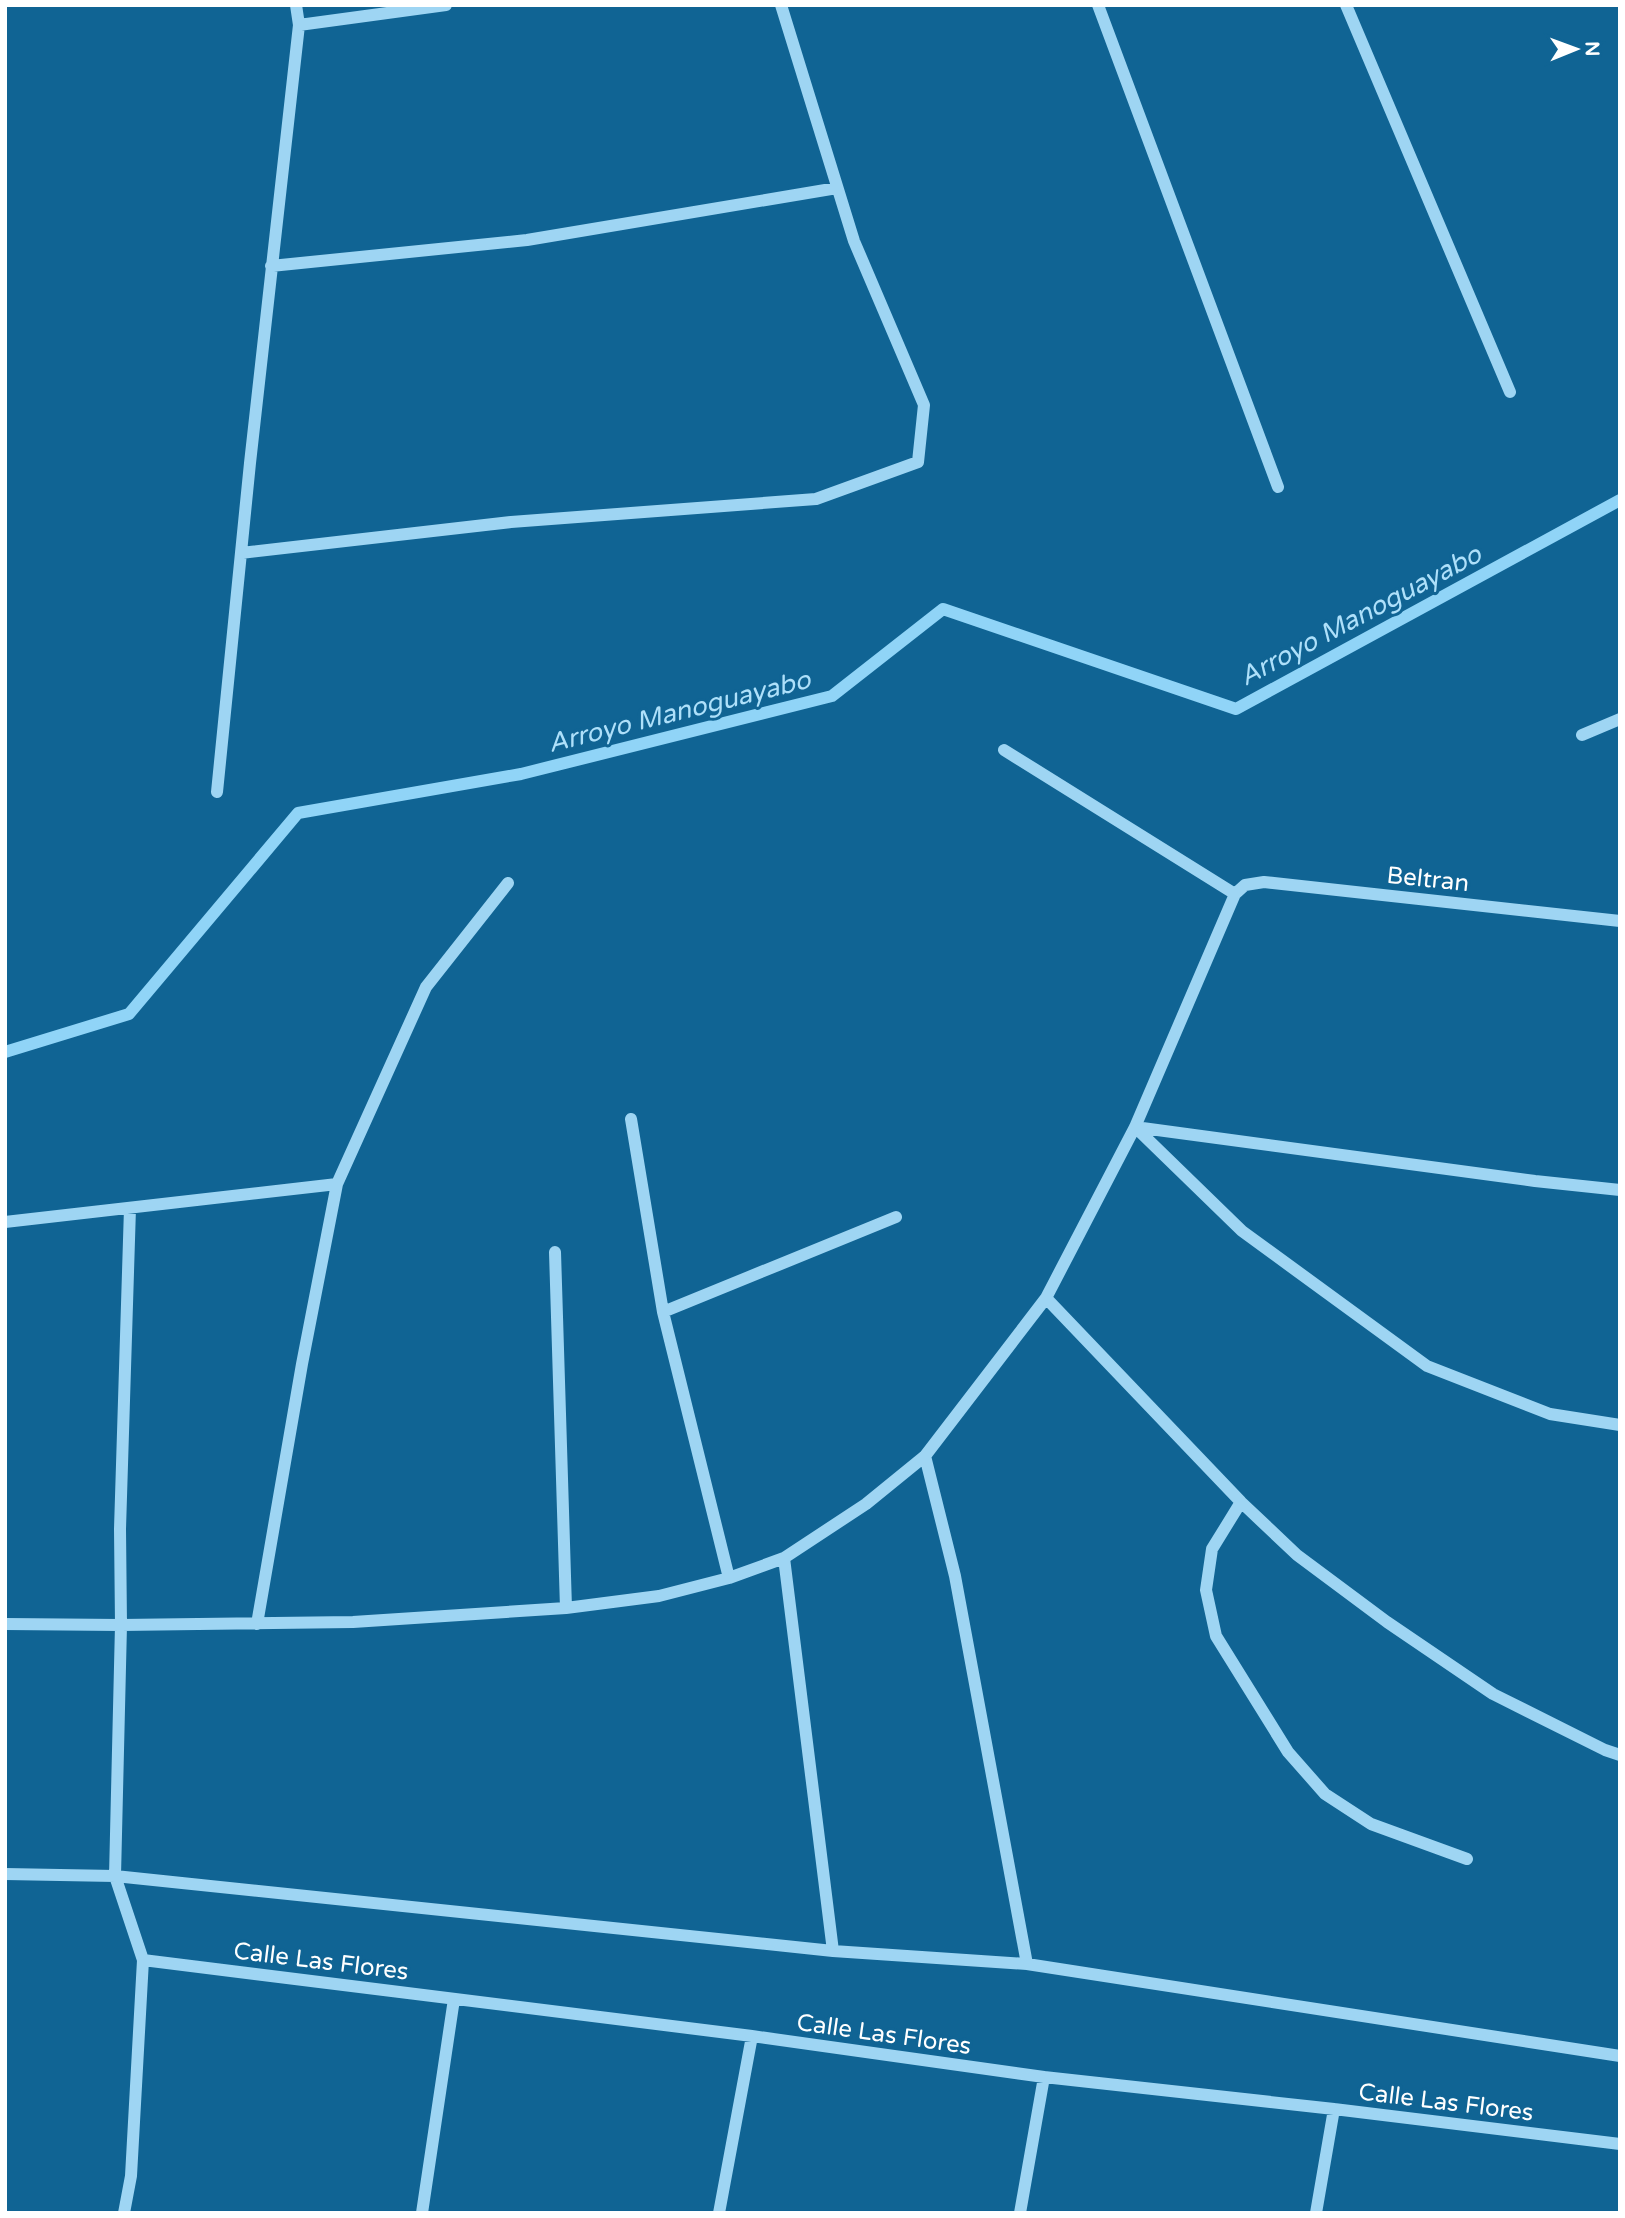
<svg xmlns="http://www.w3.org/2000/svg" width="1625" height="2218" font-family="'Varela Round',sans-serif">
<rect width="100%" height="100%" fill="#106494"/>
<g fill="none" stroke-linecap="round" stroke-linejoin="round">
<path stroke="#90d4f7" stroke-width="12" d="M5,1052L129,1014L298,813L521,774L832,696L943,609L1236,709L1620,500"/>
<path stroke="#9ed5f3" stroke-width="12" d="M1098,5L1278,487
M1346,5L1510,392
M299,25L446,5
M271,266L527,240L837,188
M241,553L511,522L816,499L918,462L924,405L854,241L781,5
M1582,735L1620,719
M1004,750L1235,894
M217,792L250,463L299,25L296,5
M631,1119L663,1312L729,1578
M1135,1127L1242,1231L1427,1366L1550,1414L1620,1425
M1135,1127L1535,1181L1620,1190
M5,1222L337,1184
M555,1252L566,1608
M1046,1298L1241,1502L1297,1555L1387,1622L1493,1694L1605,1750L1620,1755
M663,1312L896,1217
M925,1456L955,1576L1027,1964
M1241,1502L1212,1549L1206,1590L1216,1636L1288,1752L1325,1794L1371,1824L1467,1859
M784,1558L833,1951
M5,1624L121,1625L353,1622L566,1608L659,1596L729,1578L784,1558L866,1504L925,1456L1046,1298L1135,1127L1235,894L1245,885L1264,882L1620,921
M257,1624L302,1364L337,1184L426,987L508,883
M5,1874L115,1876L833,1951L1027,1964L1620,2056
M143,1960L752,2036L1044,2077L1334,2109L1620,2144
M124,2213L131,2176L143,1960L115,1876L121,1625L120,1529L130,1208
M422,2213L454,1999
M719,2213L752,2036
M1020,2213L1044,2077
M1316,2213L1334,2109"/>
</g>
<g text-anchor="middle" stroke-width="6" stroke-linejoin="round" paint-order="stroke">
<g font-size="24" fill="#fff" stroke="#106494">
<text transform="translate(1428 879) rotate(6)" y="8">Beltran</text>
<text transform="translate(321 1961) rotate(7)" y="8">Calle Las Flores</text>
<text transform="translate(884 2034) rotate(8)" y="8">Calle Las Flores</text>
<text transform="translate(1446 2102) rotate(7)" y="8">Calle Las Flores</text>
</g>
<g font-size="26" font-style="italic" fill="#aee0fa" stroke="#106494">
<text transform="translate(1360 615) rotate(-28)" y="9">Arroyo Manoguayabo</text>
<text transform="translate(679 711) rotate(-14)" y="9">Arroyo Manoguayabo</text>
</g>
</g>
<rect width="1625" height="2218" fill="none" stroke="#ffffff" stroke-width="14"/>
<g transform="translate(1576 49) rotate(89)" stroke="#106494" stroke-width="5" paint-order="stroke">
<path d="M0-5L12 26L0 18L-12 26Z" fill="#ffffff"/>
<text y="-10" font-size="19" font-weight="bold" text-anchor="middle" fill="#ffffff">N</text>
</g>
</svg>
